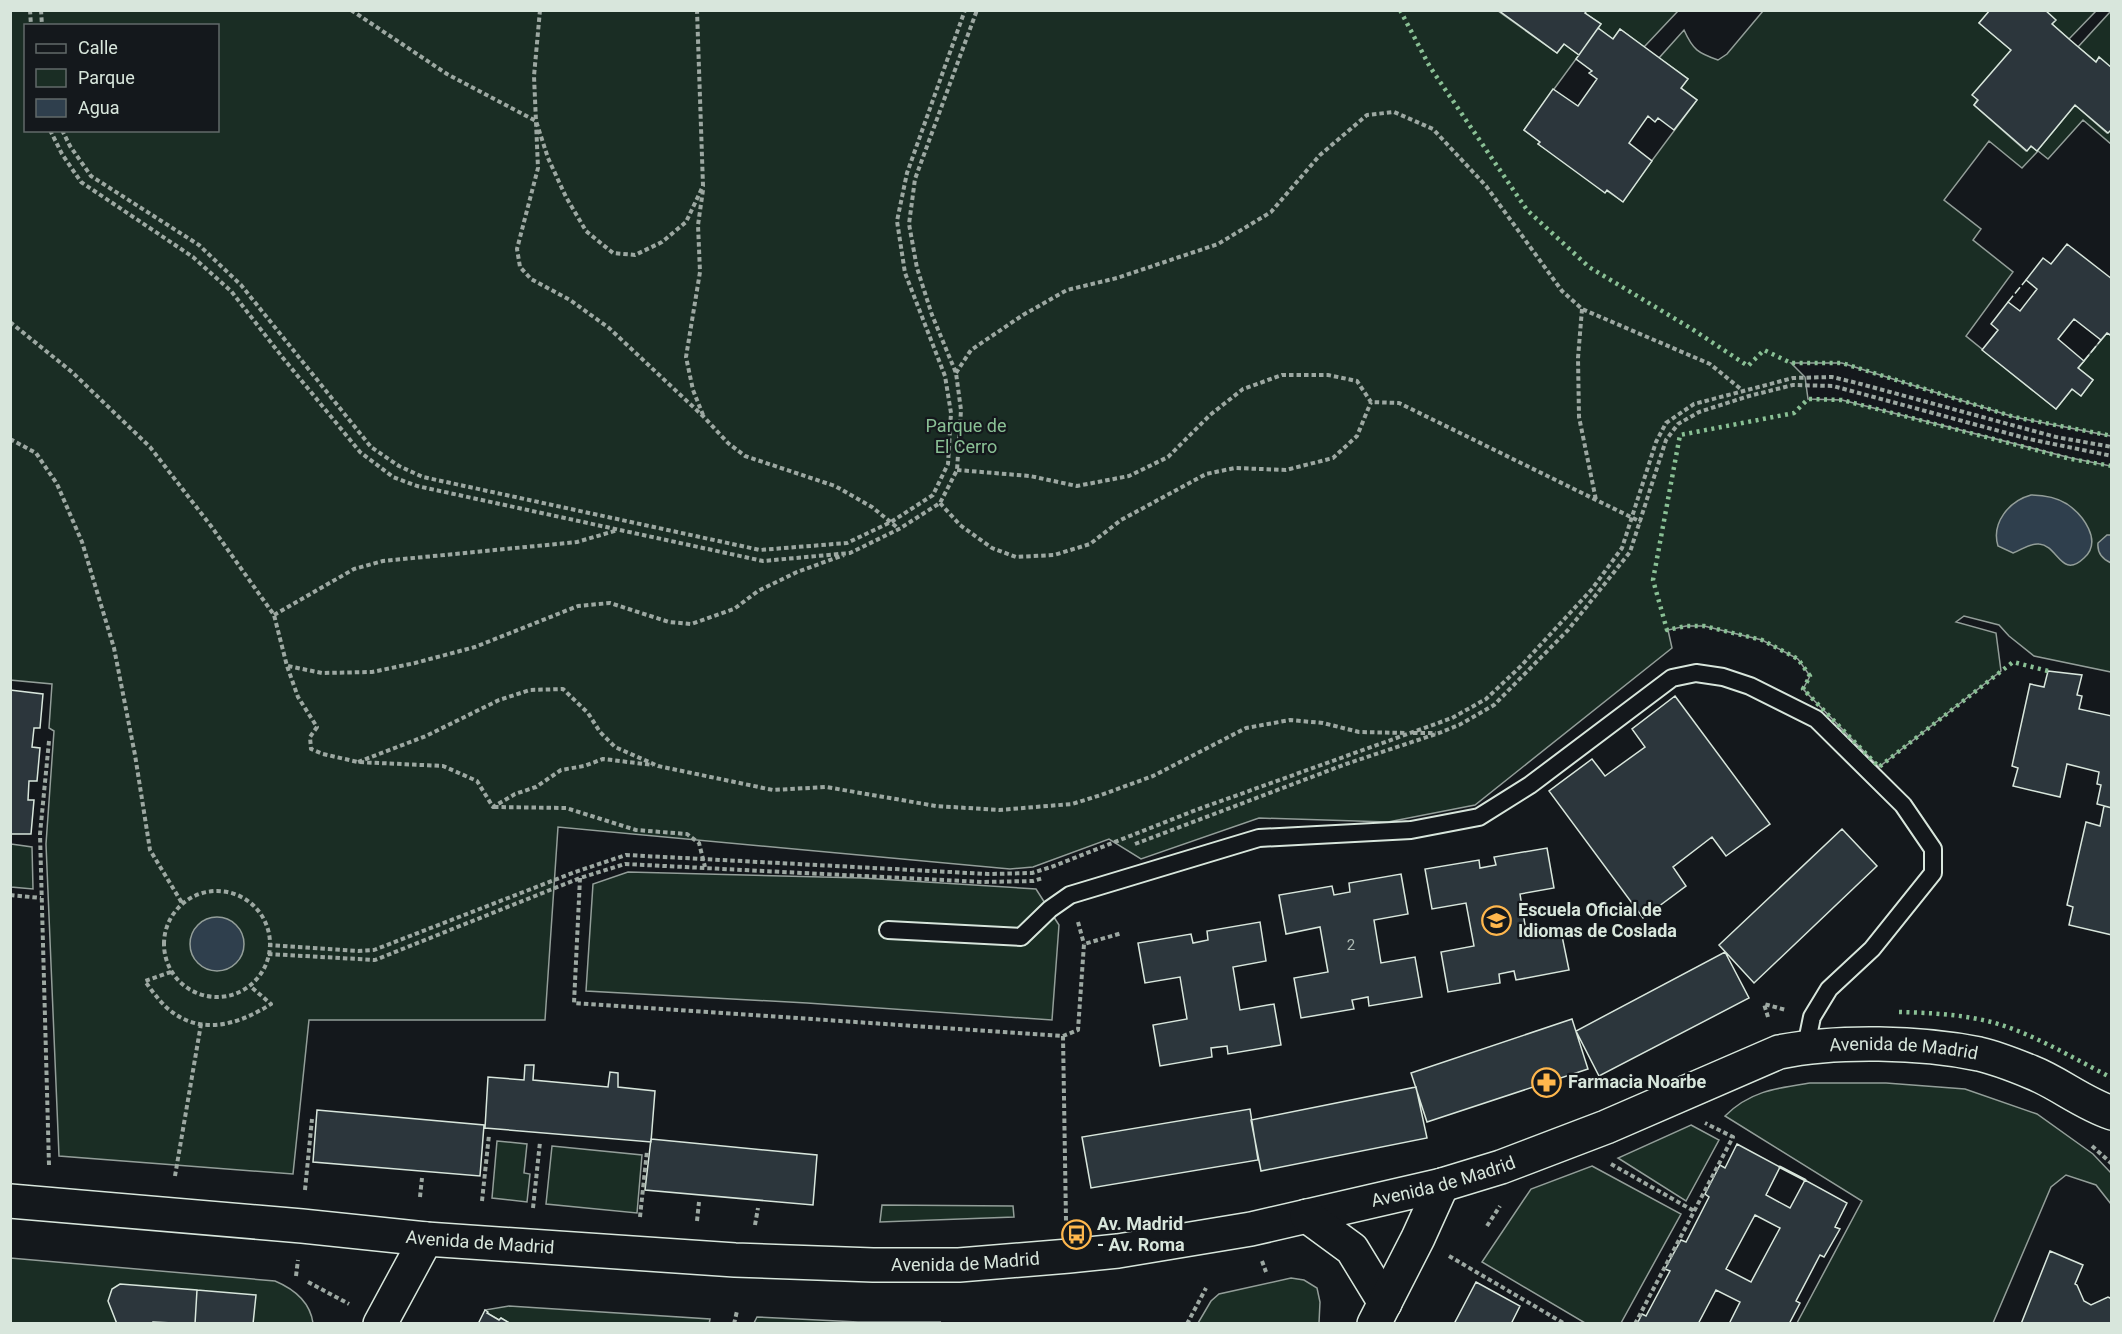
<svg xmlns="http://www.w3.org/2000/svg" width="2122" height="1334" font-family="Roboto,sans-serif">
<rect width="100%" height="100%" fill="#14181c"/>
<path fill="#1a2d24" stroke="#939e99" stroke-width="1.5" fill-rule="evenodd" d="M1587,10L1678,11L1644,47L1620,29L1613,39L1598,28L1601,24L1585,13Z
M10,11H1498L1557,53L1564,44L1579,55L1524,130L1540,142L1538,144L1622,201L1697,100L1681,88L1688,79L1659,58L1684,30C1693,50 1698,53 1718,60L1727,54L1763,11H1990L1979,23L2011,50L1974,105L2026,151L2031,146L2037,151L2075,105L2107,133L2111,129V144L2083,120L2048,159L2038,151L2022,168L1989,141L1944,200L1981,229L1973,240L2013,272L1966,336L2056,409L2072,389L2081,396L2093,380L2078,368L2107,333L2112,336L2111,436L2014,417L1842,363H1791L1805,377L1808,399L1842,400L2071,458L2111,466V672L2034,656L2009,636L1999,625L1964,616L1956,622L1996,633L2001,671L1879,767L1803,689L1810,676L1798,659L1762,640L1704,626H1686L1668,630L1672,648L1475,805L1388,822L1259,818L1141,859L1109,839L1033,867L1010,869L558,827L545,1020H309L293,1174L59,1156L46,844L54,731L49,728L52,684L10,680ZM26,26H218V130H26Z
M2045,11H2096L2069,39L2052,24Z
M2111,11V68L2096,62L2078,47Z
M11,844L32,847L33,889L11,887Z
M628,872L862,878L1036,889L1059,925L1052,1020L807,1003L586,991L593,884Z
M1810,1083H1886L1965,1089L2037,1114L2093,1154L2111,1173V1204L2096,1185L2066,1175L2051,1187L1993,1323H1797L1862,1201L1725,1116C1750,1091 1777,1088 1810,1083Z
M1691,1125L1719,1140L1686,1201L1618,1158Z
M497,1141L527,1144L524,1173L530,1174L527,1202L492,1198Z
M552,1146L642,1155L637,1213L546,1204Z
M1592,1166L1681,1214L1621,1323H1585L1482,1262L1531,1189Z
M882,1205L1013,1206L1014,1217L880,1222Z
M10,1258L275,1281C294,1289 310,1302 313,1323H11Z
M1291,1278L1304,1280L1317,1288L1320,1302L1319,1323H1198L1211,1301L1219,1294Z
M509,1306L710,1319L709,1324H511L501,1318L499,1320L487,1313L485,1310Z
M757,1317L858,1322H940L939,1324L754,1323Z"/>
<path fill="#2f3f4d" stroke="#939e99" stroke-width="1.5" d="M2031,495C2043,495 2056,497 2067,504C2083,515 2103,541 2084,558C2061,580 2058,545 2039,544C2029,543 2022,550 2013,553L1998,546C1991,523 2009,501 2031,495Z
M2107,535H2111V563C2102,559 2097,553 2098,543Z
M190 944a27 27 0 1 1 54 0a27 27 0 1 1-54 0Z"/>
<path fill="#2c363c" stroke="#d8e6dc" stroke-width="1.5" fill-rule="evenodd" d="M1498,10H1587L1585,13L1601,24L1579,55L1564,44L1557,53Z
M1990,10H2045L2056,20L2052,24L2069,39L2096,62L2099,57L2112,68V129L2108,133L2075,105L2037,151L2031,146L2027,151L1974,105L1978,100L1972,95L2011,50L1979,23Z
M1598,28L1613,39L1620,29L1688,79L1681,88L1697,100L1674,130L1658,118L1655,122L1648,116L1629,143L1652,161L1623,202L1607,190L1605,193L1538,144L1540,142L1524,130L1553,89L1578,106L1597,79L1589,73L1592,71L1576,59Z
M2067,244L2112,279V336L2107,333L2101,340L2074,319L2058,339L2084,361L2078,368L2093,380L2081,396L2072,389L2056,409L1982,350L1998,330L1991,324L2008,302L2020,311L2037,289L2026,280L2043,258L2051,264Z
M2048,671L2082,675L2077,695L2082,696L2079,709L2112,716V808L2097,804L2101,785L2097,784L2099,772L2067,764L2060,797L2013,786L2018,768L2012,766L2030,684L2044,687Z
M10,690L43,694L40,728H34L32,747L40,748L37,781H29L28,800H34L31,834H10Z
M1675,696L1770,824L1726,856L1712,837L1673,867L1686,886L1643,918L1549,791L1592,759L1605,776L1645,747L1632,729Z
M2104,806L2112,808V935L2069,925L2073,907L2067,905L2086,822L2100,826Z
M1842,829L1877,866L1754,983L1719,945Z
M1547,848L1554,888L1520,894L1527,937L1561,931L1569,970L1516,980L1514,971L1499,974L1500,983L1448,992L1441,952L1474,946L1466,903L1432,909L1425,869L1479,860L1480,868L1496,865L1494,857Z
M1401,874L1408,914L1374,920L1381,963L1415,957L1422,997L1369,1006L1368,997L1352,1000L1354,1009L1301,1018L1294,978L1328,972L1320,927L1286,934L1279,895L1332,886L1334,895L1350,892L1349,883Z
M1260,922L1266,961L1233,967L1240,1010L1274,1004L1281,1045L1228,1054L1227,1046L1211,1048L1212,1057L1160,1066L1153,1025L1187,1019L1180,977L1145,983L1138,943L1191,934L1193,943L1208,940L1207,931Z
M1725,952L1749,998L1599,1076L1576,1031Z
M1572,1019L1588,1069L1427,1122L1411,1073Z
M525,1065H534L533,1080L608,1087L610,1072L618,1073V1087L655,1091L651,1142L485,1128L488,1077L524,1080Z
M1416,1087L1427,1138L1261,1171L1251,1120Z
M1250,1109L1258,1160L1091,1188L1082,1137Z
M317,1110L484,1125L480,1176L313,1162Z
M651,1139L817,1155L813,1205L645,1190Z
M1737,1144L1780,1167L1766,1195L1790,1208L1805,1180L1847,1203L1835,1227L1840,1229L1824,1257L1820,1255L1796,1301L1800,1303L1789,1324H1729L1740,1302L1716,1290L1698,1324H1637L1642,1314L1646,1316L1670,1271L1665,1269L1681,1240L1686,1242L1709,1197L1705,1194L1720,1165L1725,1168ZM1755,1215L1780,1228L1751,1282L1726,1269Z
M2050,1251L2083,1265L2075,1284L2077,1285L2084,1301L2091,1305L2108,1297L2110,1298L2112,1295V1324H2021Z
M1476,1282L1520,1306L1511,1324H1454Z
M120,1284L197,1290L195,1324L153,1322V1324H117L108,1301L112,1289Z
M197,1290L256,1295L253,1324H195Z
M485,1310L488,1312L487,1313L499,1320L501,1318L511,1324H478Z"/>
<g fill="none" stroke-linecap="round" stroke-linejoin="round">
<defs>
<path id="lane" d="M888,930L1021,937L1050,909L1070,895L1259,838L1411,830L1479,817L1530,785L1672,678L1696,673L1723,677L1750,686L1816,719L1903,805L1933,849V873L1872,949L1829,989L1812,1017L1806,1046"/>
<g id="street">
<path id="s1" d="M10,1201L302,1226L426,1239L735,1260L873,1265H959L1069,1256L1118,1251L1251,1229L1442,1185L1501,1167L1606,1127L1779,1052C1837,1040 1921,1042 1979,1054C1996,1058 2014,1065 2031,1072C2059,1083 2082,1103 2112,1113"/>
<path d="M1307,1216L1352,1249L1385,1303"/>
<path d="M380,1324L426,1239"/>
<path d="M1374,1324L1418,1238L1442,1185"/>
</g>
</defs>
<use href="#lane" stroke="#d8e6dc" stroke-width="20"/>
<use href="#street" stroke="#d8e6dc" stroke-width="36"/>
<path stroke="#9da8a2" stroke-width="4" stroke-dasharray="4.5 3" stroke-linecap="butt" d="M30,10L31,26
M41,10L42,26
M351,10L447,74L536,121L548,158L566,197L586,231L613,253L635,255L662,242L686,222L703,186L697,10
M540,10L534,76L538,168L517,249L520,267L531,279L570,300L609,328L704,417L728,443L745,456L835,486L872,507L899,529
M50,130L62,154L81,182L193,257L231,291L283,358L360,452L393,477L417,486L763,561L850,553L899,529L940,503L957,470L961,410L956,373L932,315L917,268L909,224L915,179L977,10
M62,130L70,146L91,176L199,245L241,285L371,447L399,466L423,477L760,550L847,543L891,522L933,495L948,464L951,413L945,376L905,273L897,221L907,173L965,10
M703,190L698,225L700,272L686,357L693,390L703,415
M1582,309L1578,358L1579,417L1596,500
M10,322L72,372L150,447L211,526L274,615L287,666L298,697L317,727L310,737L311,749L323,754L358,762L443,766L477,781L493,807L515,794L536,787L561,770L584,766L603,759L653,765
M956,373L971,350L1023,315L1067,290L1117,278L1218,244L1271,212L1320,155L1367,115L1394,112L1433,129L1486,186L1562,291L1582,309L1710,364L1742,390
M10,439L36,453L57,484L82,542L114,648L135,755L150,850L182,903
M957,470L1030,476L1077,486L1129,476L1168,457L1210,415L1243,389L1282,375H1328L1357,381L1371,402L1399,403L1641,522
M940,503L960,525L992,548L1016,557L1054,555L1090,544L1121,520L1206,474L1235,468L1286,470L1333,458L1357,436L1371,402
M274,615L354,569L383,561L577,542L618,530
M288,666L322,673L372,672L415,663L475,647L578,606L610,603L669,622L691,624L734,609L758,591L797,572L844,555
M1413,733H1436
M49,741L40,834L49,1165
M358,762L426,736L499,700L530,690L563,689L588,713L600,732L615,747L658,766L773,790L826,787L936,806L999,810L1072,804L1101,795L1153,776L1246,728L1290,720L1323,723L1359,732L1406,733
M494,807L566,808L636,830L687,834L699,843L705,867
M1135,844L1346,764L1439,733L1459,725L1494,705L1568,630L1630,552L1666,440L1678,424L1699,412L1749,396L1793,385L1833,386L2029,439L2112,456
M580,878L574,1003L1063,1036L1078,1030L1084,944L1122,933
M164 944a53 53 0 1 1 106 0a53 53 0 1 1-106 0Z
M10,895L41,898
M1078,922L1084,944
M268,945L358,951L374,950L575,872L626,855L988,874L1032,873L1054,866L1196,810L1452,718L1486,699L1521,666L1592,589L1622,548L1656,442L1666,423L1694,404L1793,378L1832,377L1857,383L2056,437L2112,447
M268,954L375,960L580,878L625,864L982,882L1033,881L1043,878
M171,972L145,981C151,990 158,999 166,1007C199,1037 238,1025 271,1004L250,986
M1768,1017L1764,1004L1786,1010
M1063,1036L1066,1221
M2092,1146L2112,1164
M1611,1164L1694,1211
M175,1176L201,1024
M305,1190L312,1119
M420,1197L422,1178
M482,1201L489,1135
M533,1208L540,1142
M640,1217L647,1151
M697,1221L699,1202
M755,1225L758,1208
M1487,1226L1500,1206
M1449,1256L1565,1324
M1262,1261L1266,1272
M296,1276L298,1260
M308,1282L349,1304
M734,1324L737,1311
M1187,1324L1206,1288
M1635,1324L1733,1137L1705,1123"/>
<use href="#lane" stroke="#14181c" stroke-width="16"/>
<use href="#street" stroke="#14181c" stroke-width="33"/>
<path stroke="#8ac095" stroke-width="4.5" stroke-dasharray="3 4.5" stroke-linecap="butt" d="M1400,10L1430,67L1527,210L1589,267L1692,329L1748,366L1764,350L1791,363H1842L2014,417L2112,436
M2048,671L2013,662L1879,767L1803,689L1810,676L1798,659L1762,640L1704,626H1686L1667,630L1653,580L1680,435L1794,413L1808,399L1842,400L2071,459L2112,466
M1899,1012C1937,1013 1977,1015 2013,1029C2047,1042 2079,1061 2112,1078"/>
<path stroke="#d8e6dc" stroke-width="1.5" stroke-dasharray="8 3" stroke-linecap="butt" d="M2008,302L2026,280
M2084,361L2101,340"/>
<path stroke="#d8e6dc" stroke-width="3" d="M1780,1167L1805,1180"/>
</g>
<defs>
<symbol id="university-ring" viewBox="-11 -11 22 22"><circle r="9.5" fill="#14181c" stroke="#ffb74d" stroke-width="1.5"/><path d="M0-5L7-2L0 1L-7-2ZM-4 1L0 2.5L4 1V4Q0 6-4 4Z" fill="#ffb74d"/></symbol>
<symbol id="pharmacy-ring" viewBox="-11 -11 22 22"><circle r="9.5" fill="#14181c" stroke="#ffb74d" stroke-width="1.5"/><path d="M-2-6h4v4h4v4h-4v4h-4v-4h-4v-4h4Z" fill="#ffb74d"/></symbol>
<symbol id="bus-ring" viewBox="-11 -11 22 22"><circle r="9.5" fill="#14181c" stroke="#ffb74d" stroke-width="1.5"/><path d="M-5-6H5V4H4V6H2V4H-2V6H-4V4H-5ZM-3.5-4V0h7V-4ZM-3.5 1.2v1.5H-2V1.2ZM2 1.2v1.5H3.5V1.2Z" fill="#ffb74d"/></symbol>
</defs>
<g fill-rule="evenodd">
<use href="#university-ring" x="1480" y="904" width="33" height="33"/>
<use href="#pharmacy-ring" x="1530" y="1066" width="33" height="33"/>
<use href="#bus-ring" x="1060" y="1218" width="33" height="33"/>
</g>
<g text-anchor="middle" stroke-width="4.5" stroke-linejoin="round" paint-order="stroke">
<g font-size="15" fill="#adbab4">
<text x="1351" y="950">2</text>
</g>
<g font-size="18" fill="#8ac095" stroke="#14181c">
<text x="966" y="432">Parque de<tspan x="966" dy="21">El Cerro</tspan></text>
</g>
<g font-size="18" font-weight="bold" fill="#d8e6dc" stroke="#14181c" text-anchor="start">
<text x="1518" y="916">Escuela Oficial de<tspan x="1518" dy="21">Idiomas de Coslada</tspan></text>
<text x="1568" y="1088">Farmacia Noarbe</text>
<text x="1097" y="1230">Av. Madrid<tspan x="1097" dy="21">- Av. Roma</tspan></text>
</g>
<g font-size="18" fill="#d8e6dc" stroke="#14181c">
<text dy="6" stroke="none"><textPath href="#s1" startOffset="1930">Avenida de Madrid</textPath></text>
<text dy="6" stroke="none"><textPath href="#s1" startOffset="1444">Avenida de Madrid</textPath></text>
<text dy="6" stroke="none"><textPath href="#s1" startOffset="472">Avenida de Madrid</textPath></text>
<text dy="6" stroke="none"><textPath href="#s1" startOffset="958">Avenida de Madrid</textPath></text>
</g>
</g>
<rect width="2122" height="1334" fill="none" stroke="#d8e6dc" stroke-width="24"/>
<rect x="24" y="24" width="195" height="108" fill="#14181c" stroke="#626a69" stroke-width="1.5"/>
<rect x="36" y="44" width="30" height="9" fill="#14181c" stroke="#626a69" stroke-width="1.5"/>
<text x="78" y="54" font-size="18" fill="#d8e6dc">Calle</text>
<rect x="36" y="69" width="30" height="18" fill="#1a2d24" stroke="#626a69" stroke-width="1.5"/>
<text x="78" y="84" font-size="18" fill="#d8e6dc">Parque</text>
<rect x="36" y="99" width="30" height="18" fill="#2f3f4d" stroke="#626a69" stroke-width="1.5"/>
<text x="78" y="114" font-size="18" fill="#d8e6dc">Agua</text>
</svg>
